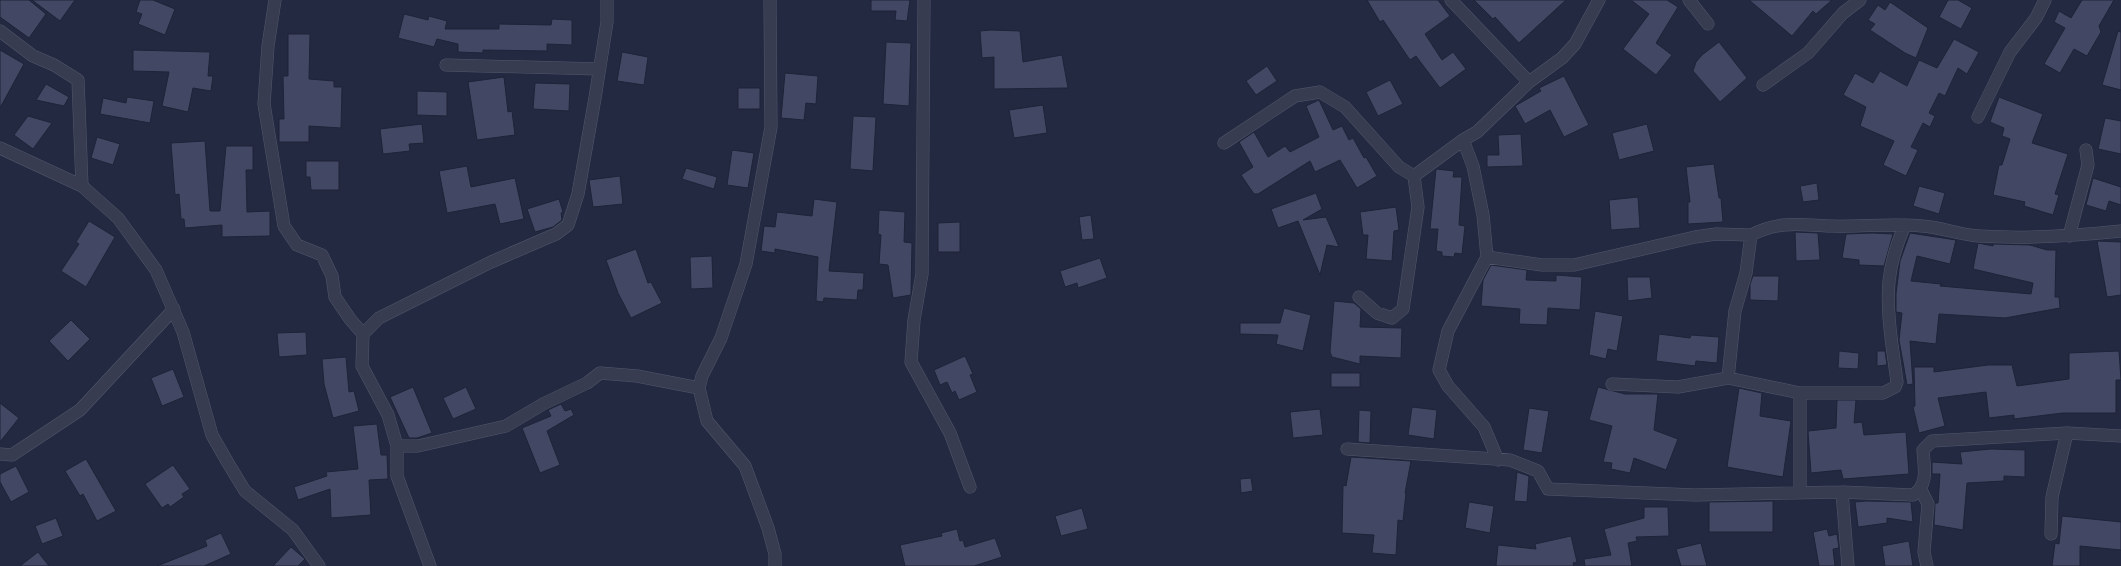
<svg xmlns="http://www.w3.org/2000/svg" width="2121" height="566" font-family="Roboto,sans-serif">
<rect width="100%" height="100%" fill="#232941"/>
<path fill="#424863" stroke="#1e2338" d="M0,0H29L46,14L29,38L0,17Z
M32,0H75L60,21Z
M140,0H153L175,9L165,35L138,24L142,14L136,12Z
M871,0H910L907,21L895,20L896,11H871Z
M1367,0H1438L1450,16L1425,34L1442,60L1453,52L1466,69L1440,88L1416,56L1410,60L1383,20L1380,22Z
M1474,0H1566L1519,43L1495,17L1493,19Z
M1631,0H1667L1678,7L1656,43L1672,55L1656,75L1623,49L1649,14Z
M1749,0H1832L1816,14L1813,11L1792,36Z
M1948,0H1958L1972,8L1961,29L1939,17Z
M2082,0H2114L2099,26L2101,32L2087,56L2074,49L2060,73L2044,64L2065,28L2054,22L2059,11L2071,18Z
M1890,2L1928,28L1916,58L1905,53L1870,30L1875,24L1868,20L1878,5L1885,10Z
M404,14L428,20L429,16L447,21L445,29H499V24L551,25L552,19L572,20V45L547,44V51L483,50V53L458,52V44L437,39L434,47L398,38Z
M991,30L1020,31L1023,62L1062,55L1068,88L994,89V57L982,58L980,31Z
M2118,31L2121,32V90L2102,85Z
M288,34H310L309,79L334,81V87H342L341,128L309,126V142H279V119H284L283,76H288Z
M1954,39L1979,52L1967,74L1958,68L1945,96L1939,93L1929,113L1935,116L1930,127L1923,123L1911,147L1918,150L1906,176L1883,165L1894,141L1860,126L1866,107L1843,95L1855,73L1873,83L1880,71L1907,86L1919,60L1937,68Z
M886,42L911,43L909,106L883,104Z
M1719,42L1747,78L1720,102L1693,71L1696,62L1702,55Z
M0,50L24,64L0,108Z
M133,50L210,52L208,76H213L211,91L193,88L188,112L162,106L169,72L133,71Z
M622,52L648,57L644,85L617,81Z
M1267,66L1277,81L1256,95L1246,81Z
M785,73L818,76L816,104L806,103L804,120L781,118Z
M1564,76L1589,125L1564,137L1550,110L1525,124L1515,106L1541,91L1539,88Z
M504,77L508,112L512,111L515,135L477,140L468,82Z
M1390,80L1403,104L1378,116L1366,92Z
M535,83L570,84L569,111L533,109Z
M46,84L69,97L64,106L36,100Z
M738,88H760V109H738Z
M417,91L447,92V116L417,115Z
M127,97L154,101L150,123L100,114L103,98L126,103Z
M1999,97L2043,114L2032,143L2068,154L2055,194L2059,195L2053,215L2024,206L2025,202L1993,195L1999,165H2002L2010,139L2002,136L2004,128L1990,122Z
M1319,100L1333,130L1342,126L1349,140L1353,138L1364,158L1366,157L1377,176L1357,188L1340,160L1315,172L1310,161L1258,194H1254L1241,175L1253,167L1239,142L1254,132L1268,157L1285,146L1290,152L1319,137L1306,106Z
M1043,105L1047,133L1014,138L1009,110Z
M28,116L52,123L33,149L14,135Z
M853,116L876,117L873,171L850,169Z
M2105,118L2121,121V154L2098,149Z
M422,124L424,143L409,144L410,151L383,154L380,129Z
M1647,124L1654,151L1619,160L1612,133Z
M1521,134L1523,166L1487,167V155H1499L1498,135Z
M97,137L120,144L113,165L91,158Z
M205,141L210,211H220L226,146H253V170H246L247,212L270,211V236L222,237V225L185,228L184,219H181L179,194L175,195L171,143Z
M732,150L754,153L748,188L727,185Z
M306,161H339V190H311L310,177H306Z
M1714,164L1719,198H1721L1723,222L1688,224V202H1690L1686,167Z
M467,166L471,187L515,178L524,219L500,224L495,204L447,213L439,171Z
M686,168L717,177L714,189L682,179Z
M1436,169L1454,171L1453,177H1462L1459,225L1465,226L1462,254L1455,253L1454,257L1442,256V252L1436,251L1438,229H1430Z
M620,176L623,204L593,207L589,180Z
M2093,178L2121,187V205L2109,201L2106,211L2086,205Z
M1817,183L1819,200L1803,202L1800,186Z
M1919,186L1945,193L1939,214L1913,206Z
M1316,193L1322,209L1303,220L1326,217L1339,247L1327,245L1320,275L1298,221L1278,228L1271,209Z
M1638,197L1640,228L1611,230L1609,200Z
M559,199L563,212L561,213L562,220L553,227L535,232L527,209Z
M814,199L837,202L829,271L864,273L863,290H858L857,300L824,298L823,302L816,301L818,257L775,249V253L761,251L764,226L775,227L777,212L812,216Z
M1396,207L1399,230L1394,231L1392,261L1366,259L1368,235H1363L1360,212Z
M879,210L905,212L904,242L912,243L911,295L893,298L888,265L879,264L881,235L878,234Z
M1091,215L1094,239L1082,240L1079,217Z
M89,221L115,237L86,287L61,271L79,244L76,242Z
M960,222V252H938V223Z
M1795,232L1818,233L1820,260L1796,261Z
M1872,233L1893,234L1884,266L1859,265V260L1842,258L1846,234Z
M1910,233L1956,240L1950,264L1917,256L1911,281L1941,284L1940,286L2031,294L2033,283L1973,269L1978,243L1993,246V244L2030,245L2047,250H2056L2055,297H2059L2060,308L2005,318L1939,314L1936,344L1910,341L1913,384L1907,385L1899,340L1902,313L1896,312V294L1900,261Z
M2097,241L2121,242V295L2107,297Z
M636,249L648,283L651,282L662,303L631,318L618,293L606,260Z
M712,256L713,288L691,289L690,257Z
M1100,258L1107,278L1078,288L1077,283L1065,287L1060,271Z
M1491,265L1527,270L1526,280L1556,281V275L1582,277L1580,310L1548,308L1547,325L1519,324L1520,309L1481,306L1483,280Z
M1753,276H1779L1778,301L1750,300V284Z
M1627,277H1650L1652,298L1628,301Z
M1334,301L1354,303L1361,309L1360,327L1402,328L1401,358L1360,356V364L1332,357L1330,352Z
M1284,308L1311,315L1303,351L1276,344L1278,335L1240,334V323H1280Z
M1595,311L1623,316L1617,351L1608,349L1606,359L1589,355Z
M71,320L90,339L68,361L49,341Z
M306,332L307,355L279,357L277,333Z
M1659,334L1690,338L1691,335L1719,337L1717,363L1696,361L1695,366L1656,361Z
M1839,351L1859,353L1858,369L1838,368Z
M1877,351H1885L1887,365L1877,366Z
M2119,351L2121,380H2116V413H2063L2014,419V415L1989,418L1986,392L1938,398L1945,426L1919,433L1913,407L1915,406L1914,367H1934V372L1988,365H2012L2017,386L2069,379V353Z
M965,356L973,374L970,375L977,392L959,400L955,391L952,393L947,382L940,385L934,370Z
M346,357L349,392L354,391L359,411L333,418L324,384L322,359Z
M173,369L184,397L162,406L151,378Z
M1331,373H1360V387H1331Z
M413,387L432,433L417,438H409L390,397Z
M466,387L476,409L453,419L443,398Z
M1598,387L1625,394H1658L1654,430L1678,439L1666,470L1634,458L1630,473L1611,469L1612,463L1603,462L1612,426L1589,420Z
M1739,388L1762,393L1760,416L1791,421L1783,477L1727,467Z
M1837,400H1856L1854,423L1862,422L1864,435L1906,432L1909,474L1843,479L1841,470L1811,473L1808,431L1836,428Z
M0,403L19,418L0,442Z
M561,404L565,411L571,409L574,415L547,431L560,465L540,473L522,428L551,416L548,410Z
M1412,407L1437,410L1434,439L1408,435Z
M1529,408L1549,411L1542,453L1523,450Z
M1320,409L1323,435L1293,438L1290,412Z
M1359,410L1371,411L1370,443L1358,442Z
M377,424L381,455H387L388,479L369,480L371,515L331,518L330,489L298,500L294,487L327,476L326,472L358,469L353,426Z
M1991,449L2025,450V477L2004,476V481L1967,483L1963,530L1934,525L1935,503H1938L1940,474H1932V462L1962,464L1960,452Z
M1351,457L1411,461L1405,493H1406L1403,521L1398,520L1396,555L1372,553L1374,535L1342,533L1343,485L1346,486Z
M86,459L116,511L97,521L83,494L80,496L65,471Z
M173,465L190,489L182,494L184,497L170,507L168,504L162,508L145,484Z
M16,466L29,492L11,502L0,482V474Z
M1517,472L1529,476L1527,502L1514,501Z
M1251,478L1253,491L1241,493L1240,479Z
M1773,501V532H1709V502Z
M1866,501L1911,502L1913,522L1887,518V523L1858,527L1855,502Z
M1469,502L1494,506L1490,533L1465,528Z
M1644,507H1668L1669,536L1636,537L1637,541L1628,543L1632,566H1585L1584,559L1611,555L1604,529L1644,518Z
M1082,508L1088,529L1061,536L1055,516Z
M2062,516L2121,522V550L2080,546V566H2052L2055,543L2059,544Z
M56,518L63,536L42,544L35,526Z
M957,529L960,541L963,540L965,547L995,538L1002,557L974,566H905L900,545L942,536L941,533Z
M1827,529L1829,536L1837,534L1839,548L1833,549L1835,566H1819L1813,532Z
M221,533L231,554L204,566H157L207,546L205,540Z
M1571,536L1577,562L1573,563L1574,566H1496L1498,545L1536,549L1535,544Z
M1909,541L1913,566H1885L1882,546Z
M1701,543L1707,566H1681L1676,549Z
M291,547L305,559L298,566H273Z
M38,552L49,566H20Z"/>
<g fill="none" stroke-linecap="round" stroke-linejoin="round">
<defs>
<path id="minor" d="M275,0L268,46L264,104L284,226L297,245L322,255L332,276L335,297L350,319L363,334
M770,0L771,127L746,264L721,338L702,376L699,388L707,421L745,466L768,528L775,554V566
M924,0L922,274L914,320L911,362L950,433L970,487
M1451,0L1529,82
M1689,0L1708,24
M0,31L33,56L54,65L78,80L82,186L118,218L156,270L183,332L212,435L228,463L245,491L293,530L319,566
M446,65L599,69
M1763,85L1808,53L1843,13L1860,0
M1978,117L2010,52L2036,18L2045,0
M1224,143L1295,96L1320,92L1345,107L1399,167L1414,176L1463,140
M0,148L82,186
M2069,236L2088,165L2086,150
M1487,257L1542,265H1574L1695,237L1716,234L1751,235
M1359,297L1377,313L1392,318L1403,309L1418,207L1414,176
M1728,378L1800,393H1883L1895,387L1897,382C1893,350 1886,314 1889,281C1891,262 1897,243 1905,225
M1612,384L1678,387L1728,378L1735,311L1746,273L1751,235C1781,220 1800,225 1831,226C1861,227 1892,223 1922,226C1941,227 1960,235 1979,236C2026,239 2074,236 2121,231
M1800,393V493
M397,446H418L506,426L543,404L587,383L600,373L637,376L699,388
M1347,449L1510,460L1538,471L1548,489L1695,495L1842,492L1913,495C1929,485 1924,467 1923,450L1932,441L2067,433L2121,436
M0,454L12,455L80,410L174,309
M1498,460L1484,427L1448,386L1439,370L1448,331L1487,257L1483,215L1473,166L1463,140L1477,132L1529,82L1562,58L1575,44L1599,0
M1921,490L1928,504L1924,552L1927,566
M1842,492L1848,566
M2051,534L2052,497L2067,433
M430,566L397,476V446L388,415L362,366L363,334L379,318L491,262L556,234L568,225L578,194L595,98L607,22V0"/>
</defs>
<use href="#minor" stroke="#52576b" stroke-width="13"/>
<use href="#minor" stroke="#373c51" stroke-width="12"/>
</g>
</svg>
